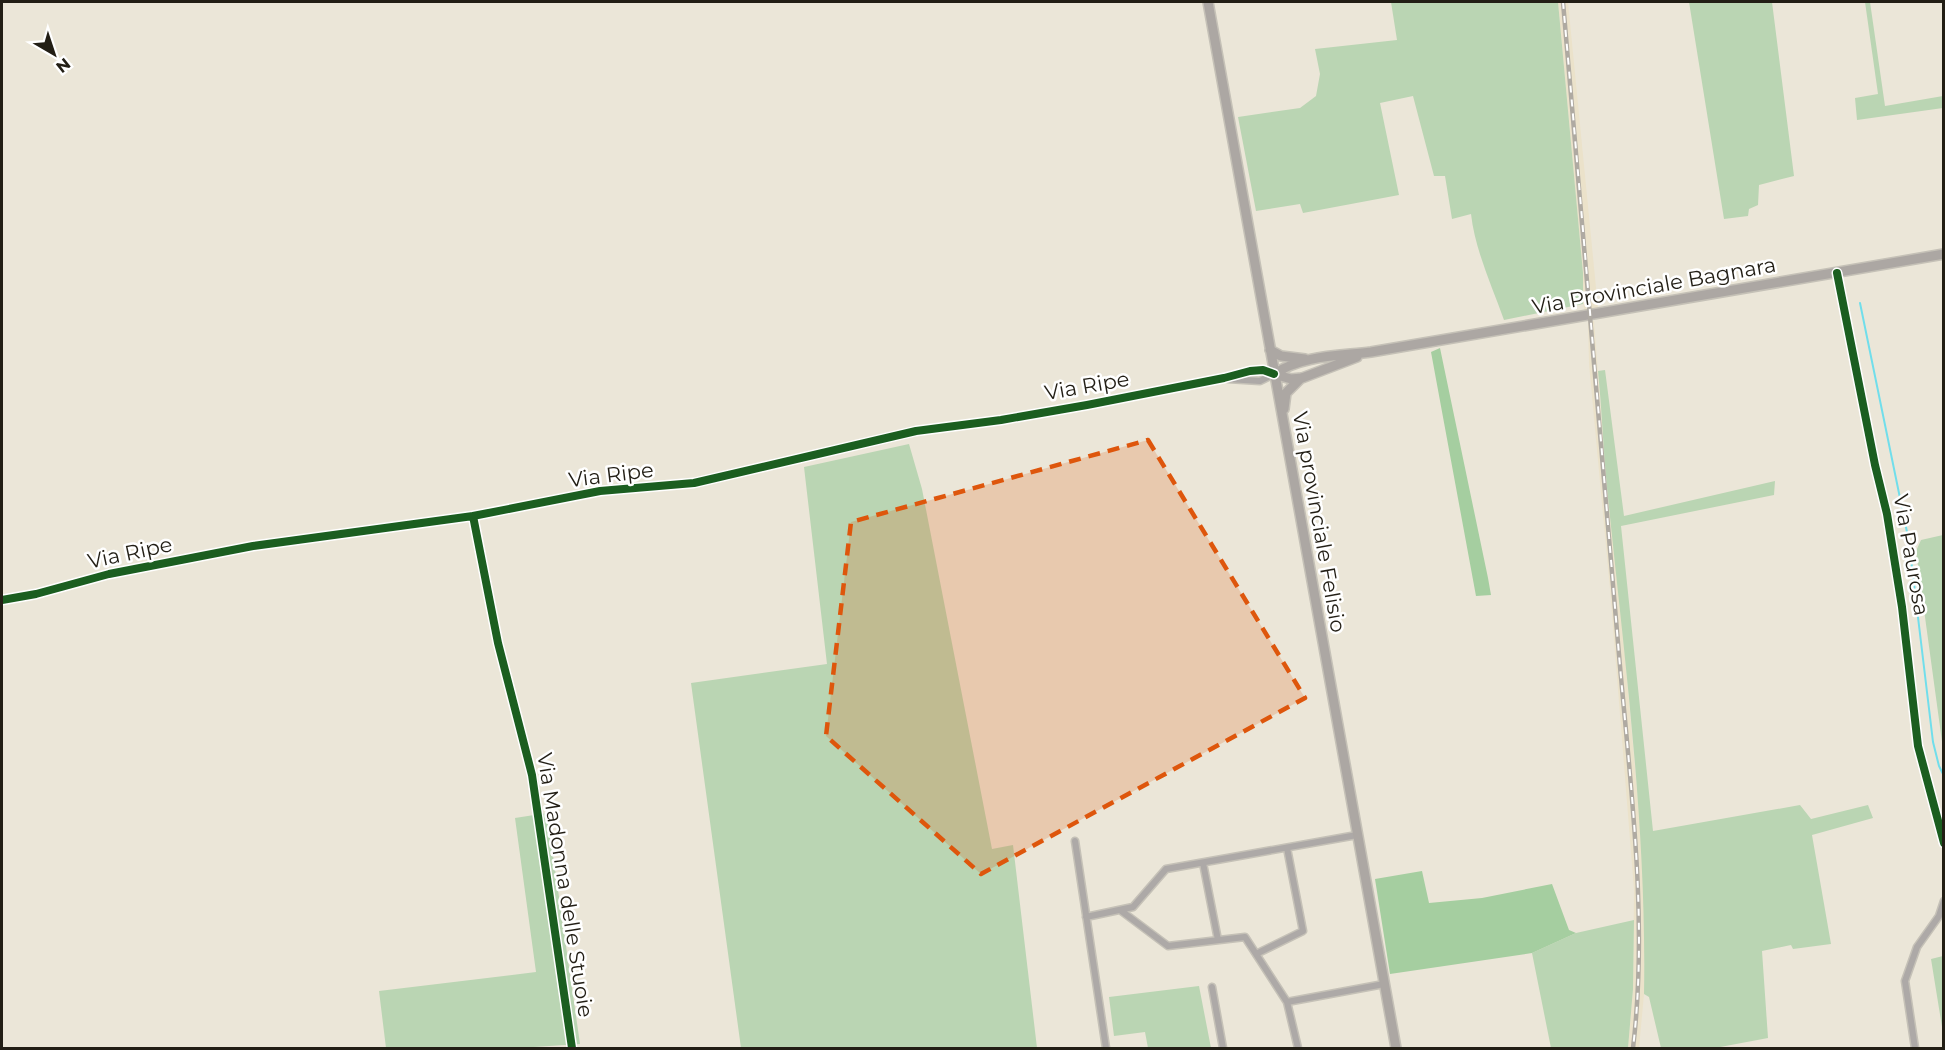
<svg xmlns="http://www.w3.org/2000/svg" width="1945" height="1050" font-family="Montserrat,sans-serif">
<rect width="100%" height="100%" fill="#ebe6d8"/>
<path fill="#ebe2ca" d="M1558,2H1568L1598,308L1585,312L1583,304V273Z
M1594,321L1607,488L1618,580L1640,823L1645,922L1644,994L1639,1048H1628L1633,989L1634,890L1610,589L1589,364L1588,322Z"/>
<path fill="#bad5b3" d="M1391,2H1558L1583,273V304L1504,320C1492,286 1475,250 1471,214L1452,219L1445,176H1434L1413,96L1380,103L1399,195L1303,213L1300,204L1256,211L1238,117L1300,108L1316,96L1320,74L1315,49L1397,40Z
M1689,2H1772L1794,176L1759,185L1758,205L1749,209L1748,216L1724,219Z
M1865,2H1870L1885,106L1943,96V108L1857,120L1855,98L1878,94Z
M1605,370L1624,516L1775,481L1774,495L1621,526L1653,831L1800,805L1811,819L1868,805L1873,818L1812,835L1831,944L1793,949L1791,945L1762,951L1768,1038L1715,1048H1661L1649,997L1644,994C1647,825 1624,656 1607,488C1603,449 1602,410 1598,371Z
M909,444L922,489L992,849L1013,845L1037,1048H741L691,683L827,664L804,467Z
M1943,535H1944L1943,749L1916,551L1921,540Z
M547,813L580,1044L534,1047L533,1048H386L379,991L536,972L515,818Z
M1634,920L1633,989L1628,1048H1551L1532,953L1576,933Z
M1943,956H1944L1943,1033L1931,959Z
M1199,986L1211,1048H1148L1145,1032L1114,1036L1109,997Z"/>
<path fill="#a5cea0" d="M1440,348L1488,578L1491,595L1476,596L1431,352Z
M1422,871L1429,903L1482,898L1552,884L1569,930L1576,933L1532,953L1390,974L1375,879Z"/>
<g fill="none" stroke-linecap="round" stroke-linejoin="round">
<path stroke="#71deeb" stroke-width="2" d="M1860,303L1908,537
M1911,559L1933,742L1939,766L1944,776"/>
<defs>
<path id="street" d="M1837,273L1875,465L1887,514L1902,607L1918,746L1944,843
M1228,379L1260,381L1274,374
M473,516L498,643L532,775L572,1048
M2,600L36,594L109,574L253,546L473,516L600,491L694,483L916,431L1001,420L1087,405L1224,378L1250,371L1263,370L1274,374
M1075,841L1106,1048
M1203,863L1218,940
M1120,910L1168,946L1245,937L1287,1002L1298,1048
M1086,917L1133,907L1166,869L1357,835
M1256,954L1303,931L1287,848
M1212,987L1223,1048
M1287,1002L1384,984
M1915,1048L1905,981L1917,947L1939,916L1944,901"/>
<path id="secondary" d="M1208,2L1396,1048
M1270,350L1281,356L1305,359
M1274,374C1302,355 1339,356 1371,352L1944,254
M1274,374L1291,379L1302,378L1357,357
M1284,409L1286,393L1301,378"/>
</defs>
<use href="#street" stroke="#c5c1b7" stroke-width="9"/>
<use href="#secondary" stroke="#c5c1b7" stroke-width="12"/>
<use href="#street" stroke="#ada9a7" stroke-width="6"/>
<use href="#secondary" stroke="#aca7a3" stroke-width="9"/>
<defs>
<path id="rail" d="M1563,2C1582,215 1600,429 1618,643C1629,776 1649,915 1633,1048"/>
</defs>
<use href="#rail" stroke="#afaaa2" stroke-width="4.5"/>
<use href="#rail" stroke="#fff" stroke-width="2" stroke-dasharray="7" stroke-linecap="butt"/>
<defs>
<path id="cycleway" d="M1837,273L1875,465L1887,514L1902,607L1918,746L1944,843
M473,516L498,643L532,775L572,1048
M2,600L36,594L109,574L253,546L473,516L600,491L694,483L916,431L1001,420L1087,405L1224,378L1250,371L1263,370L1274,374"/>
</defs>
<use href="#cycleway" stroke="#fff" stroke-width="11"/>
<use href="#cycleway" stroke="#1b5e20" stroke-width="8"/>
</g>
<path fill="#de560c" fill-opacity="0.2" stroke="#de560c" stroke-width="4.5" stroke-dasharray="12 8" stroke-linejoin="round" d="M1148,440L1305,698L981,874L826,736L851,522Z"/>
<g text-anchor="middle" stroke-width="5" stroke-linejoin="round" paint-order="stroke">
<g font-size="21" fill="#221e15" stroke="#fff">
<text transform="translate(1654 286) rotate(-10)" y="7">Via Provinciale Bagnara</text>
<text transform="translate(1087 386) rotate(-10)" y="7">Via Ripe</text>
<text transform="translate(611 475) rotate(-7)" y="7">Via Ripe</text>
<text transform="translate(1319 522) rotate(80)" y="7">Via provinciale Felisio</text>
<text transform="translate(130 553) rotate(-12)" y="7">Via Ripe</text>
<text transform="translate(1911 555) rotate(80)" y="7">Via Paurosa</text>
<text transform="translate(565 885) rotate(81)" y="7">Via Madonna delle Stuoie</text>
</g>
</g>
<rect width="1945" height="1050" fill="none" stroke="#221e15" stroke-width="6"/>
<g transform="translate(54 54) rotate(141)" stroke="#ffffff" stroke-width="4.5" paint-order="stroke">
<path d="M0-4.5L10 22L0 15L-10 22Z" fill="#221e15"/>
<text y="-9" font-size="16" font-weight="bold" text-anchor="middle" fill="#221e15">N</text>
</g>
</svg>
